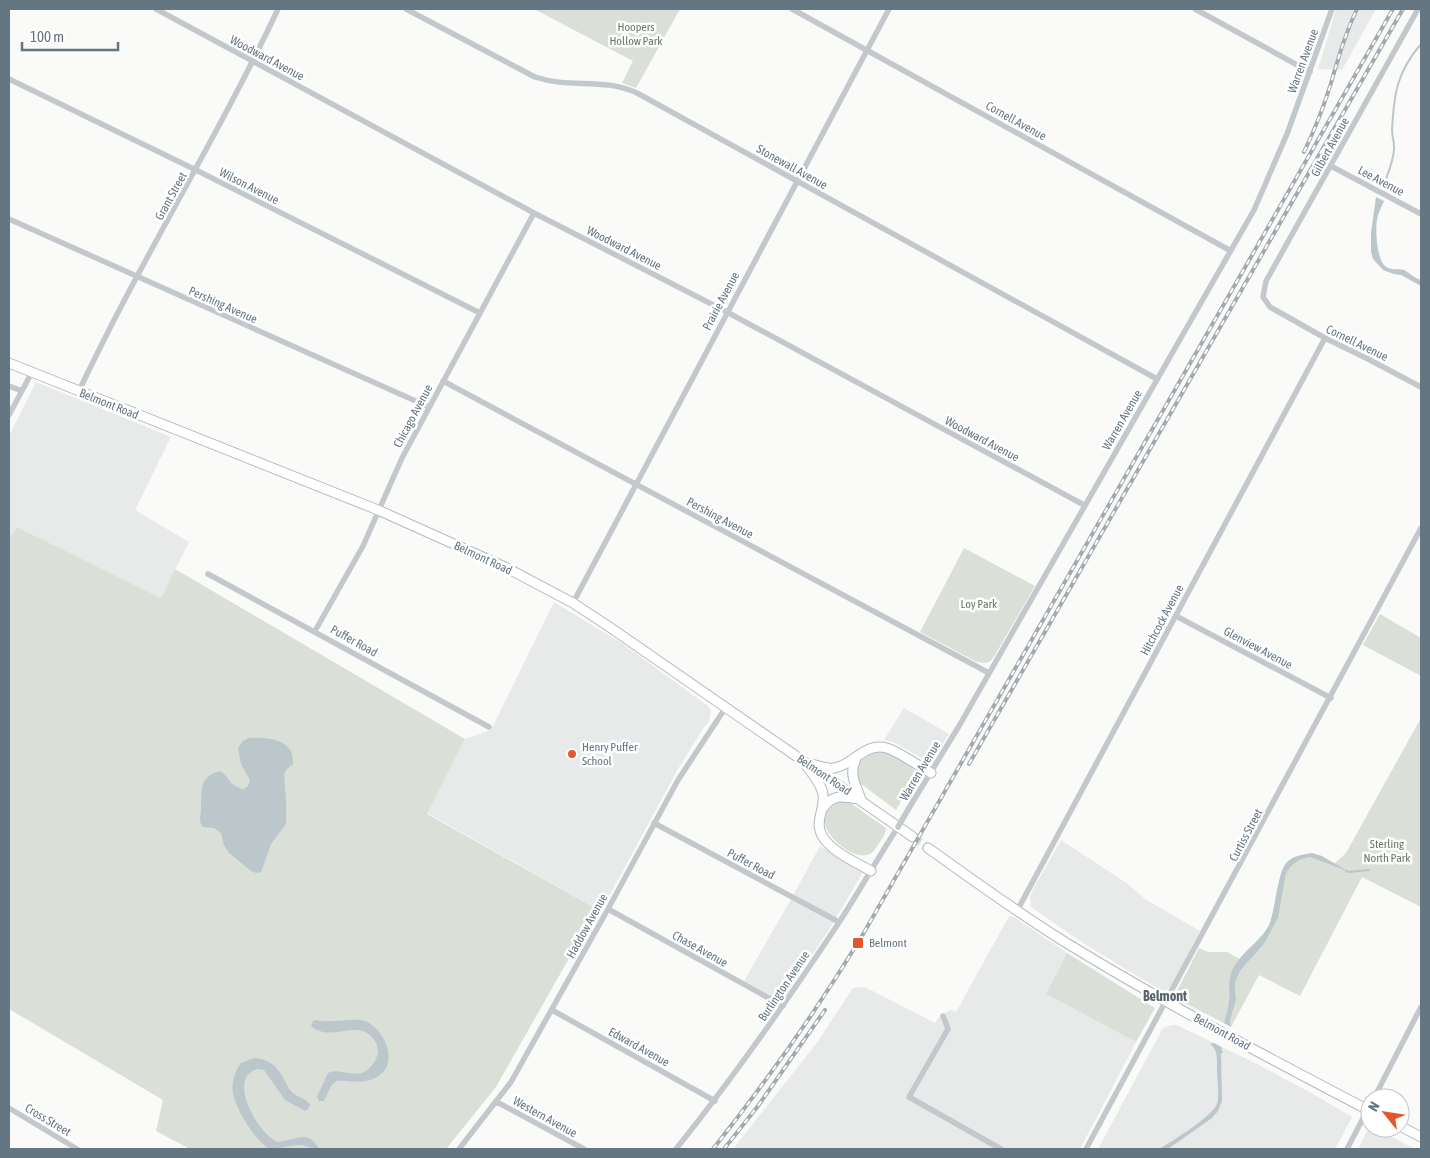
<svg xmlns="http://www.w3.org/2000/svg" width="1430" height="1158" font-family="'Asap Condensed',sans-serif">
<rect width="100%" height="100%" fill="#fafaf8"/>
<path fill="#e8e9e9" d="M1336,9H1376L1342,70L1318,69Z
M36,382L171,437L135,510L189,542L161,598L17,527L9,538V436Z
M554,602L623,644L708,706L711,710L709,722L704,727L678,769L601,911L427,813L465,739L491,730Z
M904,708L949,734L931,763L893,742L884,740Z
M1061,840L1128,884L1145,899L1200,931L1170,989L1162,991L1083,943L1031,907L1030,897L1033,889Z
M820,846L863,872L830,928L781,1002L744,981L790,901Z
M1009,916L1014,917L1067,953L1046,994L1136,1042L1080,1149H733L816,1044L853,988L865,987L935,1023L938,1018L950,1010L956,1012Z
M1172,1025H1177L1257,1064L1313,1094L1352,1117L1335,1149H1098L1163,1028Z
M1370,1125V1128H1375L1415,1149H1358Z"/>
<path fill="#dadfd7" d="M534,9H680L636,88L622,83L633,61Z
M17,527L161,598L175,569L465,739L427,814L597,909L496,1087L446,1149H190L156,1131L163,1100L9,1009V538Z
M964,548L1035,586L995,655C990,664 985,664 975,661L920,632Z
M1380,614L1421,638V676L1363,645Z
M1421,718V907L1362,877L1300,996L1259,975L1231,1027L1230,1021L1236,1000L1235,983L1240,971L1264,944L1278,918L1286,874C1291,864 1299,859 1310,857L1343,870L1334,864L1346,853Z
M876,751C879,751 884,751 888,752C897,755 913,765 916,774L896,810L856,780C856,762 859,758 876,751Z
M838,799L849,802L886,828C886,833 883,837 880,842C877,846 875,851 870,854C852,863 810,826 828,806C831,804 835,801 838,799Z
M1199,948L1208,952H1227L1240,959C1228,974 1231,983 1229,1000C1229,1008 1226,1016 1224,1023L1179,1000L1176,996L1178,989Z
M1067,953L1155,1008L1136,1042L1046,994Z"/>
<path fill="#bbc7cb" d="M1376,197L1384,201C1381,208 1378,213 1377,220C1375,230 1377,259 1385,266C1391,271 1397,268 1404,270C1410,273 1414,278 1421,280V286L1401,275L1394,274L1383,270L1373,259L1371,252V233Z
M249,738C268,737 295,739 293,764L286,770L284,775L286,801V824L271,844L261,872L256,873L251,871L229,853L224,845L221,833L214,828L203,827C198,821 201,816 201,808C202,790 198,777 220,771C231,778 228,786 244,789L248,786L250,780L241,764L238,748L243,741Z
M1312,853L1322,856L1349,872L1310,857C1299,859 1291,864 1286,874L1278,918L1264,944L1240,971L1235,983L1236,1000L1230,1021L1231,1027L1224,1023C1226,1016 1228,1008 1229,1001C1230,991 1228,983 1231,974C1237,954 1260,943 1269,925C1276,909 1277,872 1287,862C1293,856 1304,854 1312,853Z
M315,1020C332,1024 352,1017 365,1021C385,1029 400,1064 377,1077C363,1085 350,1080 336,1081L331,1086L324,1101H319L317,1097L328,1073C340,1067 354,1079 366,1071C372,1067 377,1059 378,1052C378,1046 376,1041 372,1037C356,1019 330,1043 311,1026L313,1021Z
M1214,1043L1221,1047L1223,1053H1221L1222,1101L1218,1111L1212,1118L1168,1149H1159C1171,1142 1213,1116 1217,1104C1220,1093 1217,1080 1217,1069C1217,1060 1218,1049 1210,1044Z
M254,1058C270,1059 278,1067 285,1081C287,1084 288,1089 291,1091C297,1098 306,1097 310,1105L308,1109L305,1111L285,1100L264,1070L258,1069C225,1077 259,1136 278,1142C295,1141 308,1128 319,1149C310,1149 306,1145 299,1145C289,1145 280,1149 269,1149C255,1140 236,1110 233,1093C231,1083 235,1071 241,1063Z"/>
<g fill="none" stroke-linecap="round" stroke-linejoin="round">
<path stroke="#bbc7cb" stroke-width="2" d="M1383,187C1387,175 1395,159 1394,146C1394,141 1392,136 1392,130C1394,95 1396,73 1421,44
M1346,871L1349,872L1369,870"/>
<path stroke="#d5d9db" stroke-width="9" stroke-dasharray="9 4.5" stroke-linecap="butt" d="M913,837L928,848"/>
<defs>
<path id="secondary" d="M9,363L378,510L505,567L573,603L608,626L913,837
M857,756C848,776 855,781 861,800
M812,764C819,766 827,769 834,768C854,765 864,742 887,748C899,752 919,766 931,773
M806,765C812,774 822,784 823,795C825,812 812,823 825,840C836,854 856,862 871,871
M823,808C834,793 842,797 858,799
M928,848C973,880 1018,913 1065,942C1164,1003 1267,1057 1370,1111
M1400,1126L1421,1137"/>
</defs>
<use href="#secondary" stroke="#b3babf" stroke-width="11"/>
<path stroke="#c3c8cc" stroke-width="5.5" d="M156,9L534,213L727,312L1084,505
M406,9L535,77C571,89 602,77 637,93L1157,379
M792,9L1231,251
M1195,9L1310,72
M1418,9L1266,281L1263,297L1270,307L1325,338L1368,359L1421,387
M9,79L196,170L480,313
M1331,166L1421,214
M9,219L429,407
M443,381L989,673
M9,386L22,391
M79,391C140,261 217,139 278,9
M9,415L32,372
M208,574L489,727
M573,603L889,9
M1176,616L1331,698
M315,631L363,546L402,458L534,213
M909,808L959,726L1254,210L1287,134L1332,9
M654,823L839,922
M608,909L783,1006
M1017,911L1325,338
M552,1010L715,1101
M943,1016L948,1029L909,1097L1001,1149
M1374,1098L1421,1007
M497,1102L584,1149
M9,1108L77,1149
M459,1149L511,1082L608,909L678,780L726,707
M676,1149C734,1077 787,1001 838,924C859,892 877,859 898,827
M1086,1149L1421,528
M1347,1149L1370,1105"/>
<use href="#secondary" stroke="#fff" stroke-width="9"/>
<defs>
<path id="rail" d="M1304,152C1315,129 1324,106 1331,83C1339,56 1345,34 1357,9
M969,764L1403,9
M713,1149C767,1081 817,1010 862,936L1393,9
M724,1149L758,1106L825,1010"/>
</defs>
<use href="#rail" stroke="#a2aab0" stroke-width="4"/>
<use href="#rail" stroke="#fff" stroke-width="2" stroke-dasharray="5.5" stroke-linecap="butt"/>
<path stroke="#c3c8cc" stroke-width="5.5" d="M898,827L909,808"/>
</g>
<g fill="#e4572e" stroke="#fff" stroke-width="2">
<circle cx="572" cy="754" r="5"/>
<rect x="852" y="937" width="12" height="12" rx="2.5"/>
</g>
<g text-anchor="middle" stroke-width="5" stroke-linejoin="round" paint-order="stroke">
<g font-size="12" fill="#687a64" stroke="#fff">
<text x="636" y="31">Hoopers<tspan x="636" dy="14">Hollow Park</tspan></text>
<text x="979" y="608">Loy Park</text>
<text x="1387" y="848">Sterling<tspan x="1387" dy="14">North Park</tspan></text>
</g>
<g font-size="12" fill="#657683" stroke="#fff">
<text transform="translate(267 58) rotate(28)" y="4">Woodward Avenue</text>
<text transform="translate(1303 61) rotate(-70)" y="4">Warren Avenue</text>
<text transform="translate(1016 121) rotate(29)" y="4">Cornell Avenue</text>
<text transform="translate(1330 147) rotate(-61)" y="4">Gilbert Avenue</text>
<text transform="translate(792 167) rotate(29)" y="4">Stonewall Avenue</text>
<text transform="translate(1381 181) rotate(28)" y="4">Lee Avenue</text>
<text transform="translate(249 186) rotate(27)" y="4">Wilson Avenue</text>
<text transform="translate(171 196) rotate(-61)" y="4">Grant Street</text>
<text transform="translate(624 248) rotate(27)" y="4">Woodward Avenue</text>
<text transform="translate(721 301) rotate(-62)" y="4">Prairie Avenue</text>
<text transform="translate(223 305) rotate(24)" y="4">Pershing Avenue</text>
<text transform="translate(1357 343) rotate(26)" y="4">Cornell Avenue</text>
<text transform="translate(109 404) rotate(22)" y="4">Belmont Road</text>
<text transform="translate(413 416) rotate(-62)" y="4">Chicago Avenue</text>
<text transform="translate(1122 420) rotate(-60)" y="4">Warren Avenue</text>
<text transform="translate(982 439) rotate(28)" y="4">Woodward Avenue</text>
<text transform="translate(720 518) rotate(28)" y="4">Pershing Avenue</text>
<text transform="translate(483 558) rotate(25)" y="4">Belmont Road</text>
<text transform="translate(1162 620) rotate(-62)" y="4">Hitchcock Avenue</text>
<text transform="translate(354 641) rotate(29)" y="4">Puffer Road</text>
<text transform="translate(1258 648) rotate(28)" y="4">Glenview Avenue</text>
<text transform="translate(920 771) rotate(-59)" y="4">Warren Avenue</text>
<text transform="translate(824 775) rotate(34)" y="4">Belmont Road</text>
<text transform="translate(1246 835) rotate(-62)" y="4">Curtiss Street</text>
<text transform="translate(751 864) rotate(28)" y="4">Puffer Road</text>
<text transform="translate(587 926) rotate(-61)" y="4">Haddow Avenue</text>
<text transform="translate(700 949) rotate(29)" y="4">Chase Avenue</text>
<text transform="translate(784 986) rotate(-56)" y="4">Burlington Avenue</text>
<text transform="translate(1222 1032) rotate(29)" y="4">Belmont Road</text>
<text transform="translate(639 1047) rotate(29)" y="4">Edward Avenue</text>
<text transform="translate(545 1117) rotate(29)" y="4">Western Avenue</text>
<text transform="translate(48 1120) rotate(31)" y="4">Cross Street</text>
</g>
<g font-size="12" fill="#657683" stroke="#fff" text-anchor="start">
<text x="582" y="751">Henry Puffer<tspan x="582" dy="14">School</tspan></text>
<text x="869" y="947">Belmont</text>
</g>
<g font-size="14" font-weight="bold" fill="#57646e" stroke="#fff">
<text x="1165" y="1001">Belmont</text>
</g>
</g>
<rect width="1430" height="1158" fill="none" stroke="#657683" stroke-width="20"/>
<g transform="translate(1385 1113) rotate(300)"><circle r="24" fill="#ffffff" stroke="#c1c8cd"/>
<path d="M0-4L9 19L0 12L-9 19Z" fill="#e4572e"/>
<text y="-8" font-size="14" font-weight="bold" text-anchor="middle" fill="#657683">N</text>
</g>
<path d="M22 42v8h96v-8" fill="none" stroke="#657683" stroke-width="2.5"/>
<text x="30" y="42" font-size="15" fill="#657683" stroke="#ffffff" stroke-width="4" paint-order="stroke">100 m</text>
</svg>
